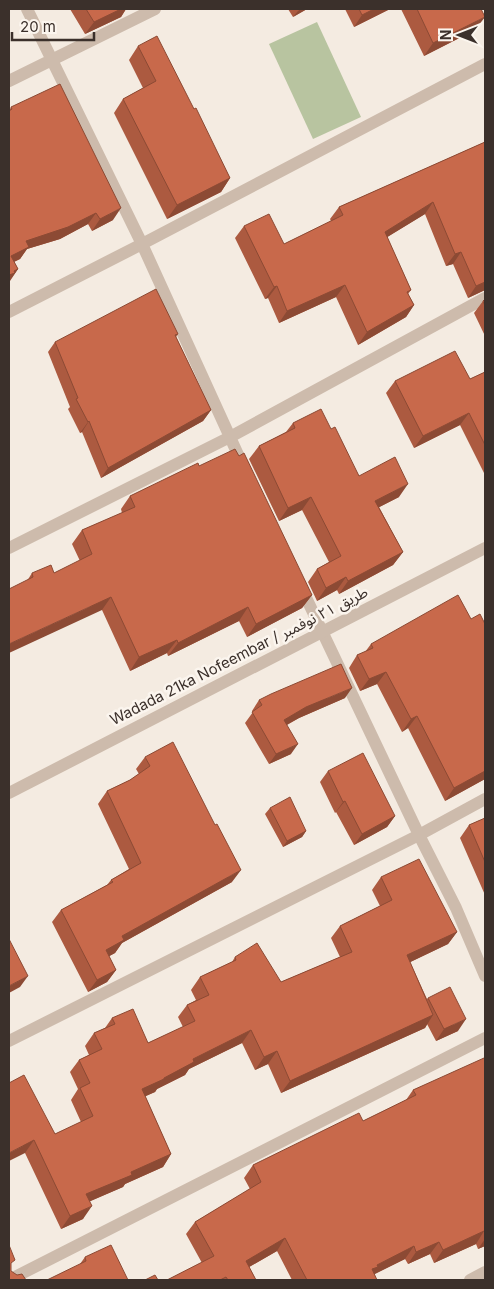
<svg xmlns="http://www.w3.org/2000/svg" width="494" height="1289" font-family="Inter,'Noto Sans Arabic',sans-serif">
<rect width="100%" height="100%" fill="#f4ebe1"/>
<path fill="#b8c4a0" d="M317,22L361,117L313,139L269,44Z"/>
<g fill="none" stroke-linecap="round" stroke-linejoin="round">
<path stroke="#cdbbac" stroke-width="12" d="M27,9L142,244L245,470
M9,81L155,9
M9,312L142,244L485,64
M9,548L230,437L485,298
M301,587L419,835L456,908L485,976
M9,1041L419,835L485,799
M9,1280L485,1038
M470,1280L485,1272"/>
<path stroke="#cdbbac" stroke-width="12" d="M9,793L485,548"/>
</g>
<path fill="#ac5a40" d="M70,9H126L121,17L85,34Z
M288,9H307L293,17Z
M345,9H390L354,27Z
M401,9H481L475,30L424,56Z
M138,46L194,109L230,178L221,192L167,219L114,113L123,99L143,88L129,60Z
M11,107L113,220L92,231L88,224L60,239L27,249L20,259L14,262L18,269L9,281V111Z
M485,142V290L468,298L453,264L446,266L425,214L387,237L411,290L408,294L414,305L406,317L358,345L336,297L279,323L268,298L265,299L235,238L244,226L284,244L331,221L330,219L339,207Z
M485,299V336L474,313L483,301Z
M178,334L176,337L211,410L203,421L101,478L82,432L80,433L68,409L70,407L48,352L55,342Z
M485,372V475L460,425L414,448L386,393L395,381L470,379Z
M293,423L331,429L359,476L399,497L379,507L403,552L393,565L339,594L337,590L317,601L308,582L317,569L329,562L302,510L279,521L249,459L259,446L286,432Z
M199,466L312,595L302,608L247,637L239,621L168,656L167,653L130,671L102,610L27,581L32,573H54L80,561L72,544L82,530L122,513L121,509L130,496Z
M471,619L485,779L445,801L408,728L402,732L377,684L360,691L349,668L357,655L365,652L371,644Z
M345,698L299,718L287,725L291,754L269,764L245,723L253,712L252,711L259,700Z
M145,757L232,882L122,943L115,953L109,956L116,970L107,982L88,992L52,922L61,910L107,885L111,880L129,869L98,804L107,791L130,780L139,774L136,769Z
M328,771L395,816L387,827L354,845L336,812L335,813L320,782Z
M270,808L306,831L302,837L283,847L265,814Z
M485,818V895L460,838L469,825Z
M381,877L457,932L448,944L410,962L427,999L428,998L458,1031L436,1041L427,1024L425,1028L281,1093L268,1064L255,1070L242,1043L189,1069L185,1075L157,1089L155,1092L145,1096L171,1154L163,1167L125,1184L123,1187L90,1201L83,1219L61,1229L25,1153L9,1083L55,1134L81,1122L71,1100L78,1089L70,1072L79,1060L89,1055L85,1046L94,1033L105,1028L112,1018L148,1043L183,1027L178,1017L187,1005L196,1000L191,990L200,977L232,962L235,957L281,982L340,957L331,938L340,926L380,906L372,890Z
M485,1060V1246L478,1249L476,1244L434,1263L430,1254L408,1264L405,1259L374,1274L377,1280H292L277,1251L249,1267L256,1280H167L202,1263L186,1234L195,1222L250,1189L244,1178L253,1165L363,1121L406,1100L413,1090Z
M85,1257L128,1280L80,1264Z"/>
<path fill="#8c4a34" d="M121,9H126L121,17L85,34L94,22Z
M301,9H307L293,17L298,11Z
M374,9H390L354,27L362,15Z
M485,17L475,30L424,56L433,43Z
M230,178L221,192L167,219L177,205Z
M433,202L425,214L376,244L385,232Z
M121,208L113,220L92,231L100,219Z
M96,213L88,224L60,239L27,249L20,259L9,264L11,256L26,241Z
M461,252L453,264L446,266L455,254Z
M18,269L10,281H9V275L14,271Z
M485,282V290L468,298L476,286Z
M345,285L336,297L279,323L287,311Z
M277,286L268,298L265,299L274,287Z
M414,305L406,317L358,345L367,332Z
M211,410L203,421L101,478L108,468Z
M469,413L460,425L414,448L423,436Z
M89,421L82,432L80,433L88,422Z
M408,484L399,497L366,514L375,501Z
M311,497L302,510L279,521L288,508Z
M403,552L393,565L339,594L348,581Z
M346,577L337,590L317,601L326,588Z
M312,595L302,608L247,637L256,624Z
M111,597L102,610L9,653V644Z
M248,607L239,621L168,656L178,643Z
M177,640L167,653L130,671L139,657Z
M386,672L377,684L360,691L369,679Z
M352,688L345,698L299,718L277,730L284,720L306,707Z
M417,716L408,728L402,732L411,719Z
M298,744L291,754L269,764L276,754Z
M485,771V779L445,801L454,788Z
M345,801L336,812L335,813L343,802Z
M395,816L387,827L354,845L362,834Z
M306,831L302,837L283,847L287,841Z
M241,870L232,882L122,943L115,953L97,963L106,950L122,936Z
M457,932L448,944L398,968L407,955Z
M116,970L107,982L88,992L97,980Z
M28,976L20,987L9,993V986Z
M433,1015L425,1028L281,1093L290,1081Z
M466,1019L458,1031L436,1041L444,1029Z
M251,1030L242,1043L189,1069L185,1075L157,1089L155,1092L133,1102L142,1089L164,1078L193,1059Z
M277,1051L268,1064L255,1070L264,1057Z
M34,1140L25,1153L9,1161V1153Z
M171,1154L163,1167L125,1184L123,1187L77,1207L86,1194L131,1172Z
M92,1206L83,1219L61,1229L70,1216Z
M484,1231L476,1244L434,1263L443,1250Z
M285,1238L277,1251L237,1274L246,1261Z
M485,1239V1246L478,1249Z
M439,1242L430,1254L408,1264L416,1252Z
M414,1246L405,1259L371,1276L372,1269L377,1265Z"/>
<path fill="#c8694b" stroke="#8c4a34" d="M86,9H121L94,22Z
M359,9H374L362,15Z
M417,9H481L485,17L433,43Z
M157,36L194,109L196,108L230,178L177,205L123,99L156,81L138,46Z
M60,84L121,208L100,219L96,213L68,227L26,241L29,247L11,256L18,269L14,271L15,273L9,275V111L12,109L11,107Z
M485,142V282L476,286L461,252L455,254L433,202L385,232L411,290L407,292L414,305L367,332L345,285L287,311L277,286L274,287L244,226L269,214L284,244L343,215L339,207Z
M156,289L178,334L175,335L211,410L108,468L89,421L88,422L76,399L78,398L55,342Z
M485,299V306L483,301Z
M455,351L470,379L485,372V445L469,413L423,436L395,381Z
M321,409L331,429L335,427L359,476L395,457L408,484L375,501L403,552L348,581L346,577L326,588L317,569L341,556L311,497L288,508L259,446L295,428L293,423Z
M235,449L239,456L244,453L312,595L256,624L248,607L178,643L177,640L139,657L111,597L9,644V589L33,577L32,573L51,565L54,573L92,554L82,530L135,507L130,496L198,463L199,466Z
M458,595L471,619L480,614L485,624V771L454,788L417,716L411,719L386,672L369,679L357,655L373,648L371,644Z
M341,664L352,688L306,707L284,720L298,744L276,754L252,712L262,705L259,700L271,694Z
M173,742L215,825L217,824L241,870L122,936L124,940L106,950L116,970L97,980L61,910L113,882L111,880L141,863L107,791L130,780L150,766L145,757Z
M363,753L395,816L362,834L345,801L343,802L328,771Z
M290,797L306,831L287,841L270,808Z
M485,818V862L469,825Z
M419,859L457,932L407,955L433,1015L290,1081L277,1051L264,1057L251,1030L193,1059L194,1062L164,1078V1079L142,1089L171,1154L131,1172L132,1175L86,1194L92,1206L70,1216L34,1140L9,1153V1083L24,1075L55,1134L93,1116L80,1088L90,1083L79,1060L102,1049L94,1033L115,1024L112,1018L133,1009L148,1043L195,1021L187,1005L209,995L200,977L236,960L235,957L257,943L281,982L352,952L340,926L392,900L381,877Z
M9,939L28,976L9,986Z
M450,987L466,1019L444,1029L428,998Z
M484,1058L485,1060V1233L484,1231L443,1250L439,1242L416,1252L414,1246L377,1265L378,1267L372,1269L377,1280H307L285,1238L246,1261L256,1280H228L226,1277L220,1280H167L214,1256L195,1222L261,1182L253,1165L359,1113L363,1121L416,1095L413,1090Z
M9,1245L15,1260L11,1263V1271L17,1275L22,1274L26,1280H9Z
M111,1245L128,1280H47L86,1261L85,1257Z
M155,1275L158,1280H145Z"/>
<g text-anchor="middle" stroke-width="5" stroke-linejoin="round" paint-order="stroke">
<g font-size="15" fill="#3b302b" stroke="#fbf5ee">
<text transform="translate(239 656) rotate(-27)" y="5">Wadada 21ka Nofeembar / طريق ٢١ نوفمبر</text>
</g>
</g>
<rect width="494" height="1289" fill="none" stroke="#3b302b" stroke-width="20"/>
<g transform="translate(459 35) rotate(270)" stroke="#fbf5ee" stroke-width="4" paint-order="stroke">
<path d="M0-4L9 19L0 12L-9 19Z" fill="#3b302b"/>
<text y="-8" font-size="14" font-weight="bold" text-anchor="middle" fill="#3b302b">N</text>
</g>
<path d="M12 32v8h82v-8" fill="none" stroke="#3b302b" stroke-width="2.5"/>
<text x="20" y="32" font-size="15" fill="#3b302b" stroke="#fbf5ee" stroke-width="4" paint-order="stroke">20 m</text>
</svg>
